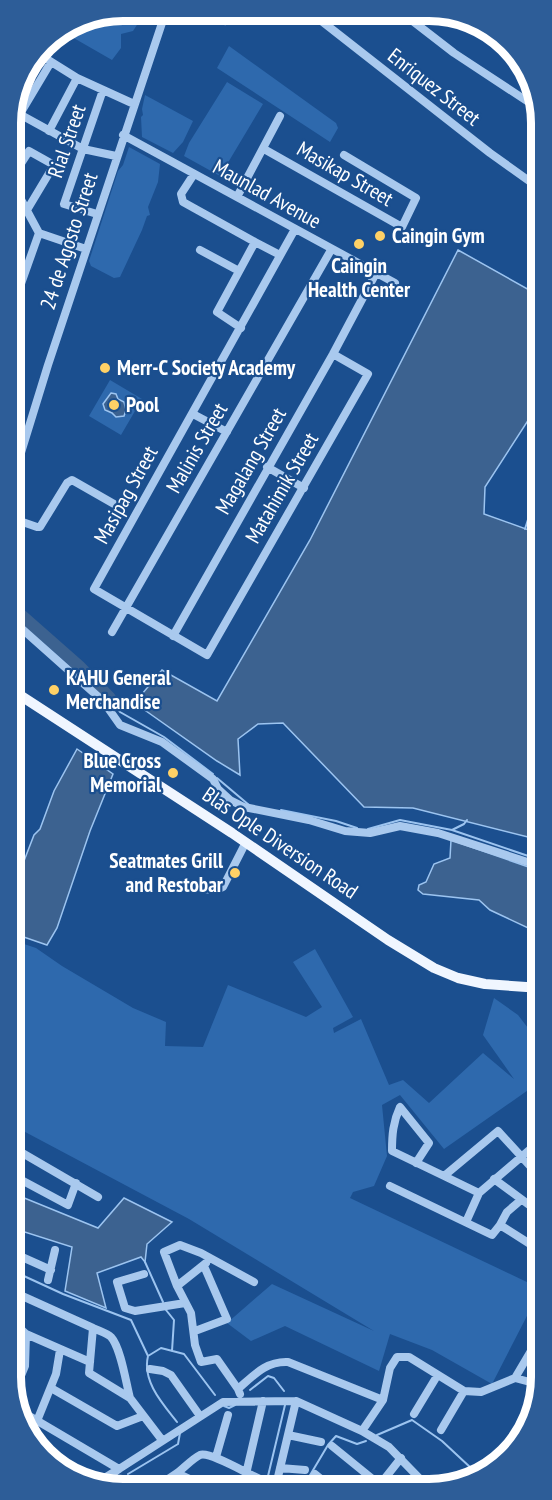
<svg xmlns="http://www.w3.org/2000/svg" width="552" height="1500" font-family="'PT Sans Narrow',sans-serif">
<rect width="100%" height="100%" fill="#1b4f8f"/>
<path fill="#2e69ad" d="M123,11H146L133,31L121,34V48L112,60L65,33Z
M229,46L336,123L338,128L330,142L217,68Z
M227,82L263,104L220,176L184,156L189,143Z
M145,95L193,121L183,142L173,153L142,137L141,117L143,115L142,109Z
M129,147L160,164L158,182L148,207L150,215L147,216L142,230L120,277L114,278L91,266L89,261L118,171L123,165Z
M110,380L142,399L121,435L89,416Z
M12,940L36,948L62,966L133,1008L166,1022L165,1046L203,1047L228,985L306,1017L322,1007L293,962L315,949L353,1017L333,1028L334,1033L361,1019L389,1085L403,1080L429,1103L483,1053L514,1079L483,1035L494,998L518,1015L541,1045V1081L444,1149L400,1095L382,1105L387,1156L374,1186L353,1192L350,1198L529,1283V1312L492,1384L432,1350L390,1334L379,1371L285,1326L251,1341L227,1323L272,1284L374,1331L189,1219L12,1125Z"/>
<path fill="#3c6290" stroke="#9cc4f0" stroke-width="1.5" d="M458,250L540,296V402L485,487L484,514L540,534V840L413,808L364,807L283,723L258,724L238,739L240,775L217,761L139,706L142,694L162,670L217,701L310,540Z
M111,393L116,394L118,399L124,402L126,410L124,416L116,417L112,413L105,410L103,404Z
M77,749L113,774L90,831L57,928L47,945L12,933V892L34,835L40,829L54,791Z
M451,840L540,871L541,934L490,910L479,900L423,894L418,890L419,885L426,882L434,864L450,858Z
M12,1193L98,1228L124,1198L172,1222L147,1244L145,1262L141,1257L97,1273L106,1308L65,1291L72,1247L12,1228Z"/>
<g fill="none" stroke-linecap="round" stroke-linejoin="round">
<path stroke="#9cc4f0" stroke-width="2" d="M525,529L540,482
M110,698L120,712L164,737L213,774
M217,778L249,805
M281,810L336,821L357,828
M368,829L400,820L452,830L540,860
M452,830L464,824L467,820
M145,1262L163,1302
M13,1271L63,1294L131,1320L148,1356
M166,1310L174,1320L172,1351
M250,1390L268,1376L274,1378L284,1391
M224,1406L229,1408L235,1405
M177,1422C162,1403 142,1381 148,1356L161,1348L184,1354L215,1395
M377,1435L412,1420L442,1441L471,1468L485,1466L518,1429L525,1424
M128,1474L178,1444L180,1433
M109,1487L117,1482
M268,1487V1476L285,1405
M303,1487L328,1445L336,1436L357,1444L366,1441"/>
<path stroke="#3c6290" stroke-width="12" d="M12,607L79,666L110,698"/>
<path stroke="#a9c9ee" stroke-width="8" d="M310,12L490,153L539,188
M401,12L454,53L539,109
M225,21L231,11
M37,53L77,78L134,104
M12,110L83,149L116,156
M20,114L51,62
M49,131L77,78
M123,135L395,283
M264,149L402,227L416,198L344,155
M194,174L181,194L183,202L255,242L217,312L241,328
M11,179L29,151L54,165L27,210
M11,181L39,233L86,249
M237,197L280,116
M97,214L64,204L103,90
M295,229L94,589L207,655L368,374L333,354
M255,242L280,255
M200,250L239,271
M11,312L39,233
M193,414L227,432
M267,467L304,488
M11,485L48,365L166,11
M11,518L37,527H40L67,483L72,480L114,504
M12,620L103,701L120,725L162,742L213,779L218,789L230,800L244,807L309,820L345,831L370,833L400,826L438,833L540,866
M112,632L331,250
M173,636L333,354L376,273
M201,889L217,890L223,887L246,842
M12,1147L98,1197
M416,1163L429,1143L400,1107C393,1122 392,1135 392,1151L444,1176L498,1131L541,1178
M12,1175L68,1205L76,1183
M444,1176L479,1193
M494,1179L536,1210L541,1205
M390,1186L492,1235L500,1225L541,1251
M466,1222L479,1193L541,1140
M500,1225L507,1212L521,1200
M13,1253L51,1270
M144,1274L117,1282L125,1308L135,1311L185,1303
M48,1280L55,1250
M177,1286L206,1263
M13,1311L20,1295L93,1328L89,1373L130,1398L162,1440
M13,1322L26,1334L90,1362
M93,1328C99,1331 107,1333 111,1337C121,1348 126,1383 130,1398
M195,1331L227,1319L204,1266
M150,1369L163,1371L171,1375L200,1416
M515,1378L541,1334
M51,1388L117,1426L143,1416
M238,1389L217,1359L201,1362L195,1345L191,1313L177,1286L164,1252L180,1245L201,1253L254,1282
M240,1394L238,1389C254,1375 266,1361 288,1362L383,1400
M13,1395L25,1366L26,1334
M19,1410L119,1469L95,1484
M414,1414L437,1376
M37,1421L56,1374L60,1350
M441,1430L464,1391
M362,1431L383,1400L390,1368L397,1357H409L464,1391L481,1392L515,1378L541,1385
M288,1435L321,1442
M332,1446L380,1485
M216,1457L228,1415
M280,1468L305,1470
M119,1469L223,1402L296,1401L362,1431L389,1447L423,1482L426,1487
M177,1473C184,1468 192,1459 200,1455C210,1451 249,1475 262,1480L263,1487
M246,1474L263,1401
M315,1474L331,1487
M110,1475L131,1487
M156,1487L177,1473L207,1487
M277,1487V1481L296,1401
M378,1487L401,1458
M425,1487L472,1475"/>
<path stroke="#f0f6ff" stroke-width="10" d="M12,690L232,833L388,940L434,968L458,978L485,984L541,988"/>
</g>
<g fill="#ffd166" stroke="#1b4f8f" stroke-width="2">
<circle cx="380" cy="236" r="6"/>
<circle cx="359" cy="244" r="6"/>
<circle cx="105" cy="368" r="6"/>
<circle cx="114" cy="405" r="6"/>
<circle cx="54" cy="690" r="6"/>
<circle cx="173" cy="773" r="6"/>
<circle cx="235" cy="873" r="6"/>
</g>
<g text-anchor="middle" stroke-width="4.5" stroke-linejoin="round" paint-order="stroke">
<g font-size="21" fill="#fff" stroke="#1b4f8f">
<text transform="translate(434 87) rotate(38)" y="7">Enriquez Street</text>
<text transform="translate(67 141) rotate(-71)" y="7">Rial Street</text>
<text transform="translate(345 174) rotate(30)" y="7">Masikap Street</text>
<text transform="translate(267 194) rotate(29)" y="7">Maunlad Avenue</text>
<text transform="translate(69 241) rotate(-72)" y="7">24 de Agosto Street</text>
<text transform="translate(197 448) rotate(-60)" y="7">Malinis Street</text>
<text transform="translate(251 461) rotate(-60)" y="7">Magalang Street</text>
<text transform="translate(282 488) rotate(-60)" y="7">Matahimik Street</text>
<text transform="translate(126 495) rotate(-61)" y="7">Masipag Street</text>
<text transform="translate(280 843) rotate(34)" y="7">Blas Ople Diversion Road</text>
</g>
<g font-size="21" font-weight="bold" fill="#fff" stroke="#1b4f8f" text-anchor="start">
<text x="392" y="243">Caingin Gym</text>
<text x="359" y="273" text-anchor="middle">Caingin<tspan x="359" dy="24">Health Center</tspan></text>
<text x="117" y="375">Merr-C Society Academy</text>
<text x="126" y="412">Pool</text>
<text x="66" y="685">KAHU General<tspan x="66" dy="24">Merchandise</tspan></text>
<text x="161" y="768" text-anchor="end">Blue Cross<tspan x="161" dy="24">Memorial</tspan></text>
<text x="223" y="868" text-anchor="end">Seatmates Grill<tspan x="223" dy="24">and Restobar</tspan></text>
</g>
</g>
<path d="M0 0H552V1500H0ZM123 21H429A102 102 0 0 1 531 123V1377A102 102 0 0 1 429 1479H123A102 102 0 0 1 21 1377V123A102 102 0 0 1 123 21Z" fill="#2d5d98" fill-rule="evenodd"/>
<path fill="none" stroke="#fff" stroke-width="8" d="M123 21H429A102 102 0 0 1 531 123V1377A102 102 0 0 1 429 1479H123A102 102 0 0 1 21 1377V123A102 102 0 0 1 123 21Z"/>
</svg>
